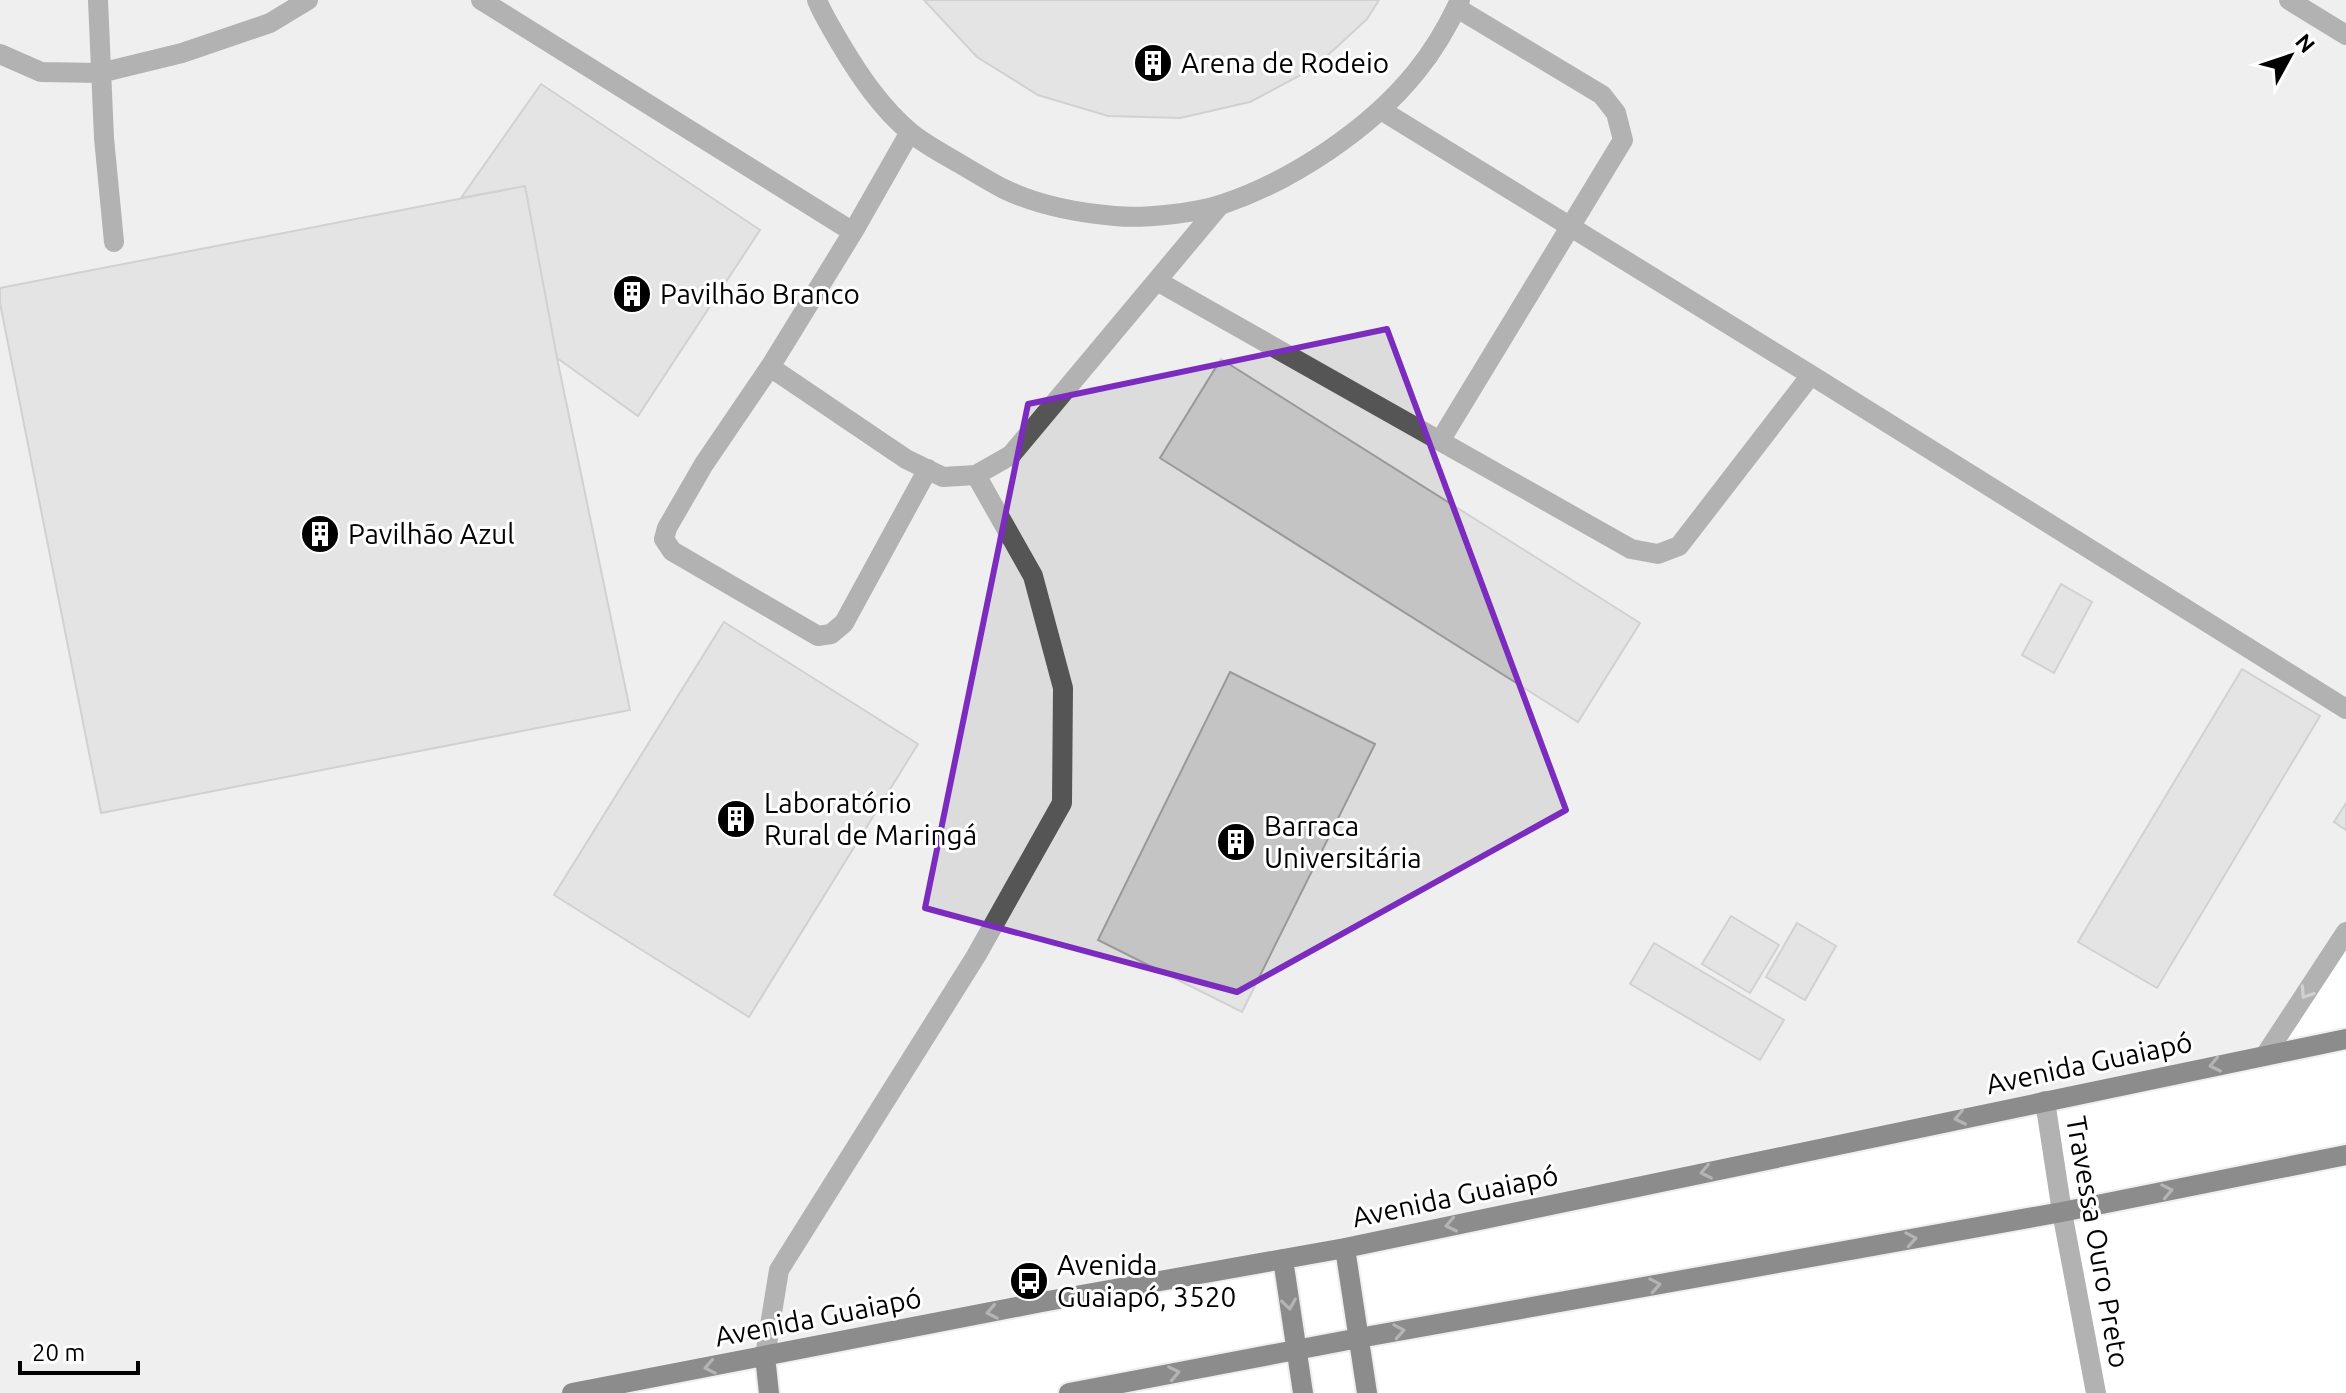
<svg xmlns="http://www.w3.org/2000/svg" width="2346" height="1393" font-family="Ubuntu,sans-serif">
<rect width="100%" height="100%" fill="#fff"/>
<path fill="#dcdcdc" d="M0,0H2346V932L2266,1054L572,1393H0Z"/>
<path fill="#c4c4c4" stroke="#999" stroke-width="2" d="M924,0H1379L1367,19L1314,68L1250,102L1180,118L1108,116L1038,95L977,57Z
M541,84L760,230L638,416L557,358L525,186L461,198Z
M525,186L557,358L630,710L101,813L0,303V288Z
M1221,359L1640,623L1578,722L1160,458Z
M2061,584L2092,602L2054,673L2022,655Z
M724,622L918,744L749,1017L554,895Z
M2242,669L2320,716L2157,988L2078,942Z
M1230,672L1375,744L1242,1012L1098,940Z
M2346,803V830L2334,822Z
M1731,916L1779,945L1750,993L1702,964Z
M1797,923L1836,946L1805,1000L1766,977Z
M1654,943L1784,1020L1760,1060L1630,984Z"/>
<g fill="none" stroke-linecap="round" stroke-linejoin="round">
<defs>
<path id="major" d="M1345,1248L1367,1393
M1283,1259L1303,1393
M765,1356L769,1393
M572,1393L1042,1302L1345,1248L2346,1039
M1069,1393L1359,1338L2062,1212L2346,1155"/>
</defs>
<use href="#major" stroke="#dbdbdb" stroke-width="24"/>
<path stroke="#555" stroke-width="20" d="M98,0L104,138L114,242
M481,0L853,232
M817,0C823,15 832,29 840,43C859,75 881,108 911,133C926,145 945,155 962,165C976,173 990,182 1004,189C1037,205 1079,213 1115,216C1143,219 1197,213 1223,204C1292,181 1370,129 1416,72C1434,50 1448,26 1460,0
M2289,0L2346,35
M0,54L41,72L100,73L182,53L270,23L308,0
M1381,110L1811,375L2346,709
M910,132L853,232L770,367L704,464L667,528L664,539L672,551L818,636L831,634L844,623L928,469
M1157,281L1631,549L1658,554L1679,546L1811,375
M770,367L906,459L943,477L976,475L1011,455L1220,205
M1440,441L1623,140L1616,113L1602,95L1457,8
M2266,1054L2346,932
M2045,1101L2062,1212L2096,1393
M765,1356L779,1270L976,956L1062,803L1063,688L1033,576L976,475"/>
<use href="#major" stroke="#000" stroke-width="20"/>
</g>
<defs><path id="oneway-chevron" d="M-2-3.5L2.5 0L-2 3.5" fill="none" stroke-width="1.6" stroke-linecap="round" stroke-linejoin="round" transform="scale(2)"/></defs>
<use stroke="#999" href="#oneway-chevron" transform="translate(2306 993) rotate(123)"/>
<g stroke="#595959">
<use href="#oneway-chevron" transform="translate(2215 1065) rotate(168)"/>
<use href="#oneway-chevron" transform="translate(1960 1118) rotate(168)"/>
<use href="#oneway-chevron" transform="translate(1706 1172) rotate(168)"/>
<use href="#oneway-chevron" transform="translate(2167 1191) rotate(-11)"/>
<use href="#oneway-chevron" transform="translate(1451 1225) rotate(168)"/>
<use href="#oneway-chevron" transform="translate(1911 1239) rotate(-10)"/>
<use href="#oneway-chevron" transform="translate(1655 1285) rotate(-10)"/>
<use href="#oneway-chevron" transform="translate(1289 1304) rotate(82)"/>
<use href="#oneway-chevron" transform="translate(992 1312) rotate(169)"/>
<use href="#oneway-chevron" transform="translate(1399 1331) rotate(-10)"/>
<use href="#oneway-chevron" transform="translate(710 1367) rotate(169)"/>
<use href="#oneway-chevron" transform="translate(1174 1373) rotate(-11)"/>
</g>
<path d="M0 0H2346V1393H0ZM1387,329L1566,810L1237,992L925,908L1028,404Z" fill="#fff" fill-opacity=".55" fill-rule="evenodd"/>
<path fill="none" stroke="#7b2cbf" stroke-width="6" stroke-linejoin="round" d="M1387,329L1566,810L1237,992L925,908L1028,404Z"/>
<defs>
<symbol id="building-disc" viewBox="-11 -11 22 22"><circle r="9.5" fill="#000" stroke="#fff"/><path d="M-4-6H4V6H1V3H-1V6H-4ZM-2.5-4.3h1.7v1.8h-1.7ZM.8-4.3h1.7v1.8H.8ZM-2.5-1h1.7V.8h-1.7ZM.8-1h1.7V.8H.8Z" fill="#fff"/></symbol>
<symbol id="bus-disc" viewBox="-11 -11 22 22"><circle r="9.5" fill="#000" stroke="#fff"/><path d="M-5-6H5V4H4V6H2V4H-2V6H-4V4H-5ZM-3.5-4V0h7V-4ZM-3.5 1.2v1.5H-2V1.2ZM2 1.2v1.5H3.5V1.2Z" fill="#fff"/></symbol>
</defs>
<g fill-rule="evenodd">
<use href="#building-disc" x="1131" y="41" width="44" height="44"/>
<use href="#building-disc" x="610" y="272" width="44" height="44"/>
<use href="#building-disc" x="298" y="512" width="44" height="44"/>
<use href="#building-disc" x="714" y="797" width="44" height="44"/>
<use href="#building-disc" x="1214" y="820" width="44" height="44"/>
<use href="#bus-disc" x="1007" y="1259" width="44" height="44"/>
</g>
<g text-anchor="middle" stroke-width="6" stroke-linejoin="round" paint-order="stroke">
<g font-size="28" fill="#000" stroke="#fff" text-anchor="start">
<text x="1181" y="73">Arena de Rodeio</text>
<text x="660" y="304">Pavilhão Branco</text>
<text x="348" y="544">Pavilhão Azul</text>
<text x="764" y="813">Laboratório<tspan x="764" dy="32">Rural de Maringá</tspan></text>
<text x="1264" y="836">Barraca<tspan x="1264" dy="32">Universitária</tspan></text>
<text x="1057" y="1275">Avenida<tspan x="1057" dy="32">Guaiapó, 3520</tspan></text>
</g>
<g font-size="28" fill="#000" stroke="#fff">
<text transform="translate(2089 1063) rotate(-12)" y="10">Avenida Guaiapó</text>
<text transform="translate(1455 1196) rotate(-12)" y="10">Avenida Guaiapó</text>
<text transform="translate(2098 1242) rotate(80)" y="10">Travessa Ouro Preto</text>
<text transform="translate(818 1317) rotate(-11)" y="10">Avenida Guaiapó</text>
</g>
</g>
<g transform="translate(2290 56) rotate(50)" stroke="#ffffff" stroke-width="6" paint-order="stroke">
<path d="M0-6L14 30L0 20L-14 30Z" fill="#000000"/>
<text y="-12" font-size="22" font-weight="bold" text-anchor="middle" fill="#000000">N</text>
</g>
<path d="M20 1361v12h118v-12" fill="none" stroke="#000000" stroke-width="4"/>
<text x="32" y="1361" font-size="24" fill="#000000" stroke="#ffffff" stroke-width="6" paint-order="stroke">20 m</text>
</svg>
